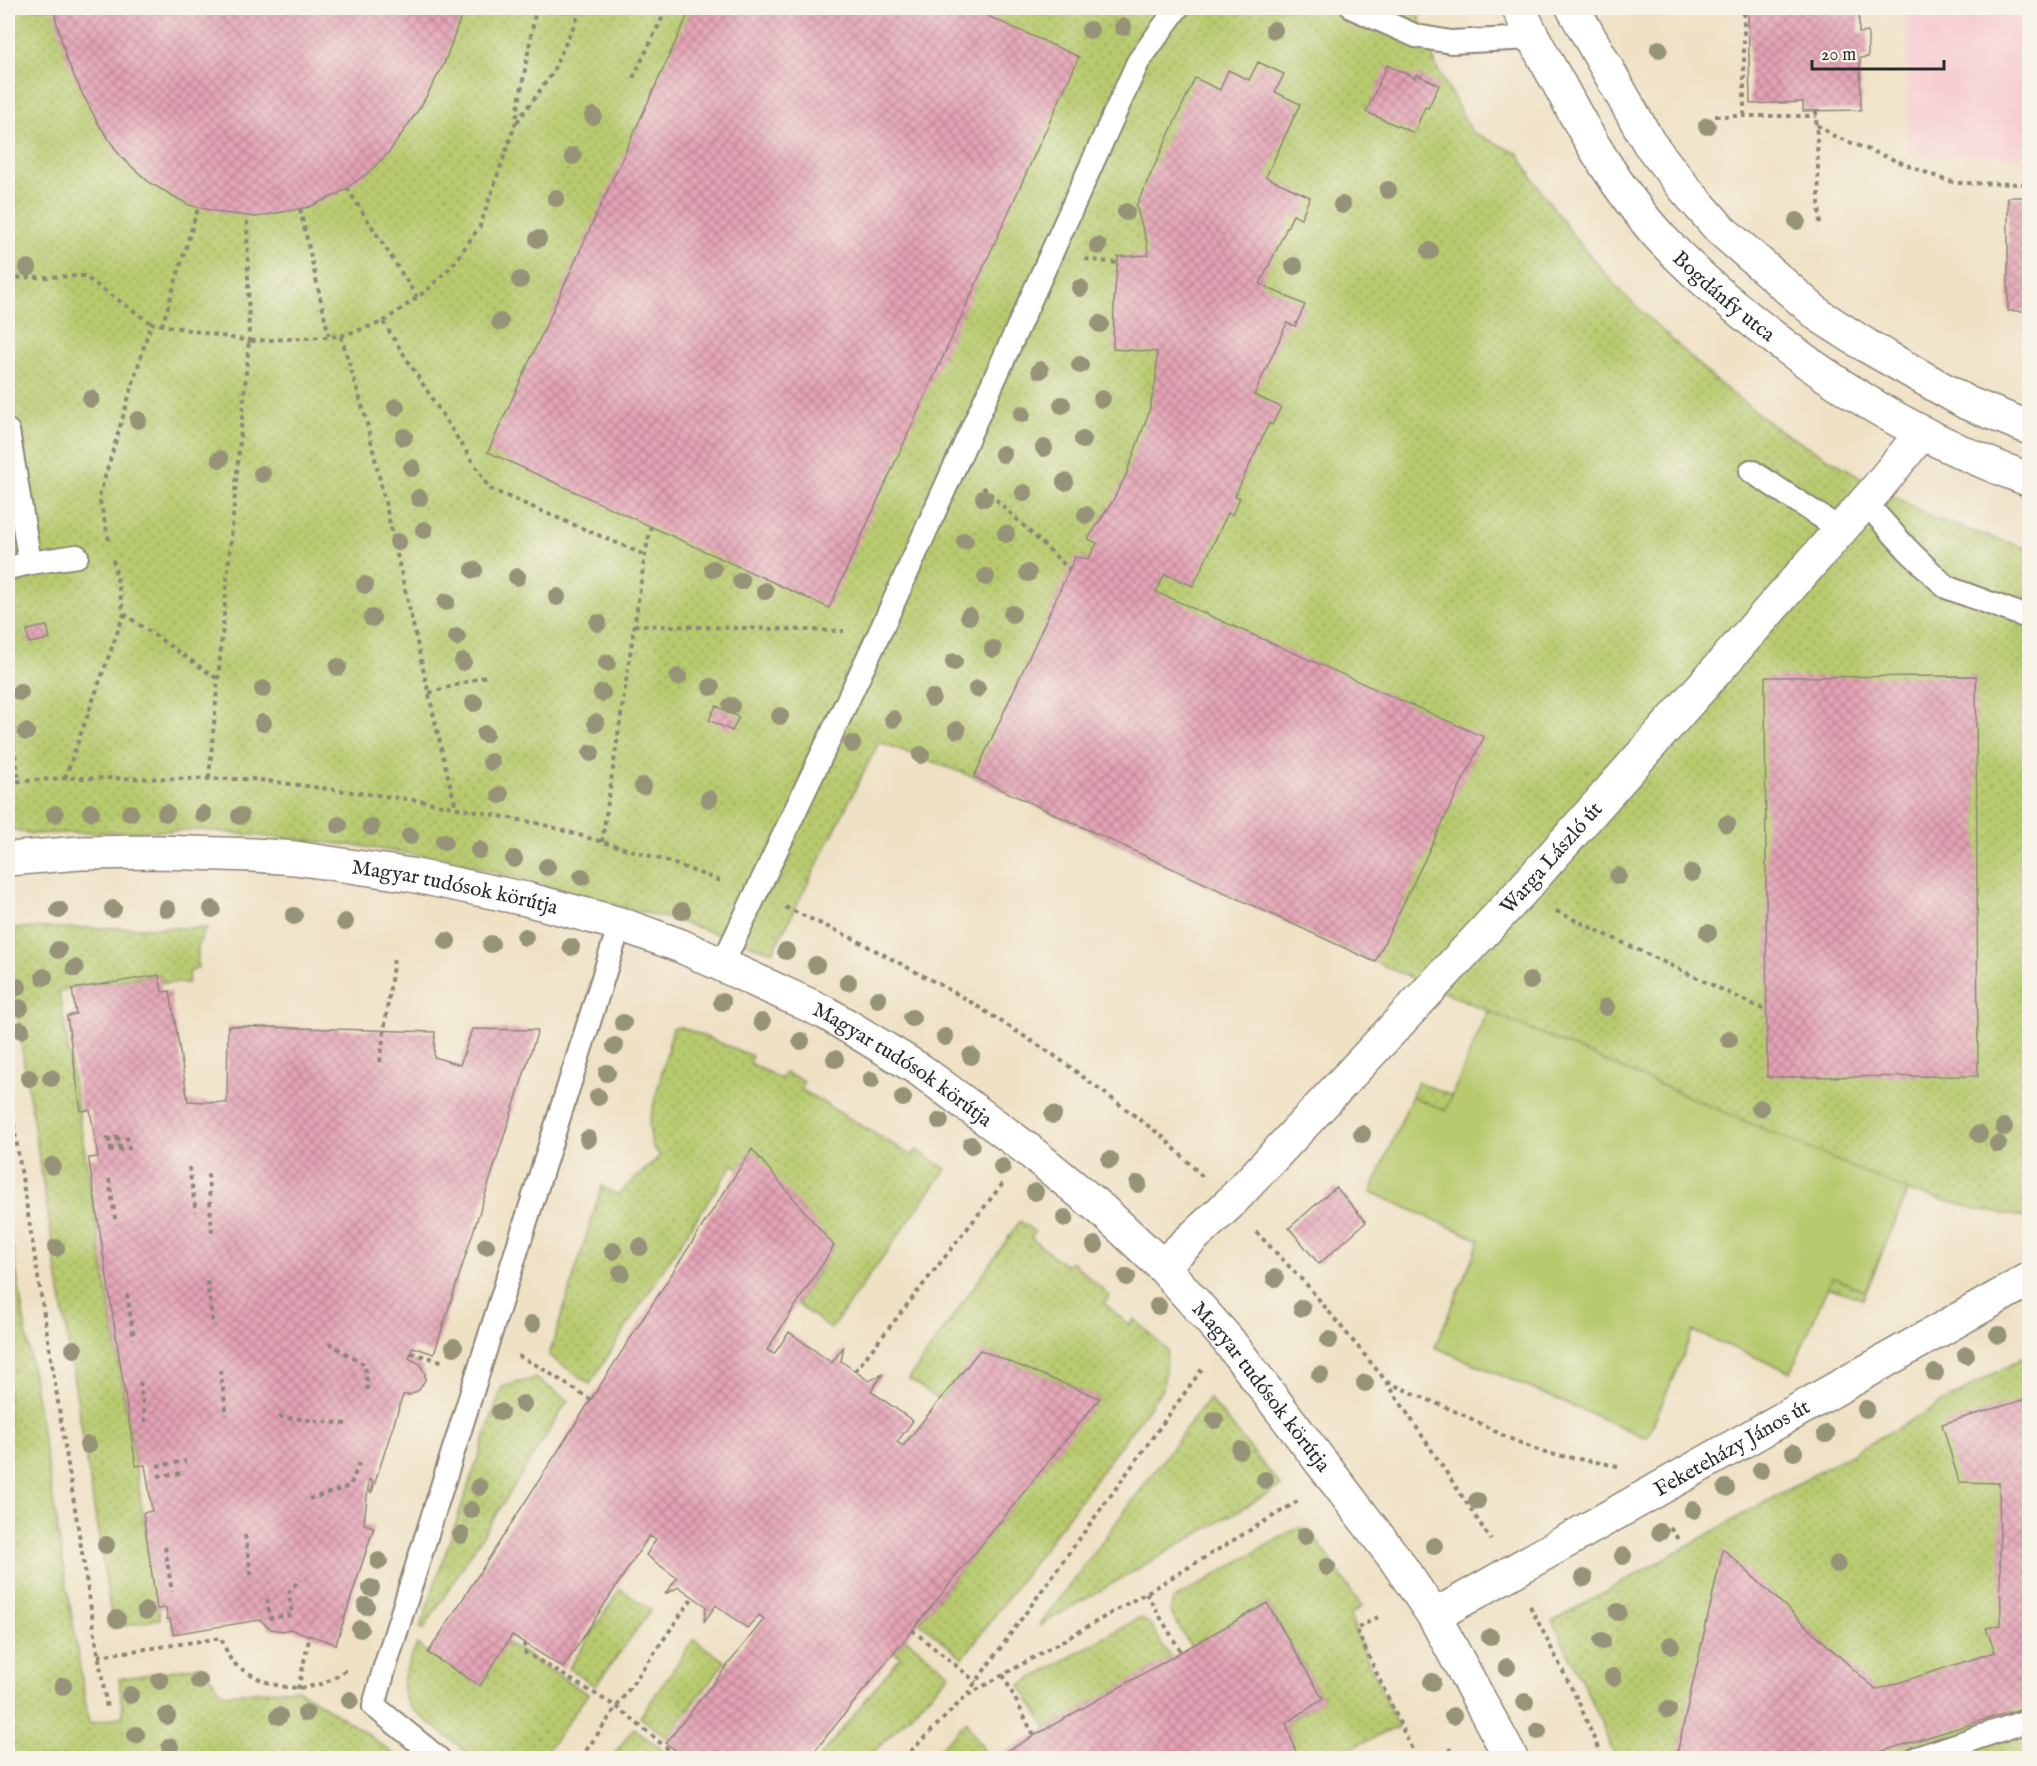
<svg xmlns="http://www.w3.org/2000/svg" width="2037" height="1766" font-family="'IM FELL English',serif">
<defs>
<pattern id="grass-dots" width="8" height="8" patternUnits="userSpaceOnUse" patternTransform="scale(1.5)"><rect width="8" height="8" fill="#b7ca6e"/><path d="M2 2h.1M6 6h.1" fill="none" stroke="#95a45b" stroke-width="1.8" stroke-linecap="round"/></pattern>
<pattern id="building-cross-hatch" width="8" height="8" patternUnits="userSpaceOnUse" patternTransform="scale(1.5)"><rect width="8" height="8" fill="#e4a2b5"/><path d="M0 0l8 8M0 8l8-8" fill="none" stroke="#b98493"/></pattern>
</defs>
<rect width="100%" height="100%" fill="#f7f3e8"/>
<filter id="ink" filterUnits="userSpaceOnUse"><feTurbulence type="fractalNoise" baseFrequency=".0167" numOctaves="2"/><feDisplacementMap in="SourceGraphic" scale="12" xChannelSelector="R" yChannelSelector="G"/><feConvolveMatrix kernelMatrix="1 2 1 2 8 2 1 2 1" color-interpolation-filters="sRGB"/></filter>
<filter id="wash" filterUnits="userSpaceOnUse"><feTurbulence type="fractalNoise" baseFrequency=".008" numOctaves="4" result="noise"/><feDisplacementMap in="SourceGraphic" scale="24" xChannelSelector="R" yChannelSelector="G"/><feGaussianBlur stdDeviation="1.35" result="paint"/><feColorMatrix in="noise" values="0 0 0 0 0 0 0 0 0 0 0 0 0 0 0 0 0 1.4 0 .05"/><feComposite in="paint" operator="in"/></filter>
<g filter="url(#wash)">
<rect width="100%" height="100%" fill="#efe1c4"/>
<path fill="#f7cfd3" d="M1906,8H2029V156H1907Z"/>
<path fill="url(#grass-dots)" stroke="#717a4c" stroke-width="1.5" d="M8,8H1416L1436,66L1472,132L1519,154L1535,182L1575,238L1622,293L1716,381L1779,430L1934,519L2029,549V1218L1981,1210L1908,1191L1863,1299L1827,1287L1791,1372L1693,1331L1647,1438L1435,1347L1480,1240L1371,1192L1418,1082L1452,1096L1488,1011L1375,962L974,777L879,742L773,952L683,923L450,860L359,846L203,830L31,834L8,828Z
M15,928H207C197,940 197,951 198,967L189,973L188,983H162L160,974L69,988L59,992L160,1619L113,1628L8,961V934Z
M681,1027L752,1056L750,1063L781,1079L785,1073L804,1081L800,1089L912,1156L917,1150L946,1169L831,1329L797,1304L834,1246L733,1164L683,1239L590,1384L549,1356L602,1186L617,1195L660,1156L652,1146L649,1124L673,1028Z
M8,1220L89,1724L123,1716L119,1679L201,1666L224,1694L298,1689L366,1733L399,1758H8Z
M1020,1221L1035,1232L1031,1238L1066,1266L1071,1261L1110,1296L1104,1303L1129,1325L1134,1319L1167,1350L1163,1388L963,1658L919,1622L1099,1398L981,1351L940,1400L909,1379Z
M2029,1354V1758H1615L1599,1717L1553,1621Z
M535,1378L569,1401L567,1402L423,1630L420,1628L502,1387Z
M1209,1398L1281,1486L1039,1626Z
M1302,1528L1311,1532L1362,1607L1350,1614L1357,1636L1398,1727L1329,1758H1298L1286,1723L1323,1699L1267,1603L1191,1647L1170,1612L1173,1600L1295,1529Z
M620,1589L651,1610L595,1686L569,1668Z
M1139,1618C1156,1621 1159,1647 1172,1658L1047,1729L1020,1685Z
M905,1638L950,1674L868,1758H819L900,1657L894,1652Z
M694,1639L725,1662L667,1738L640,1717Z
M507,1643L588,1694L542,1758H474L411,1708C393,1688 408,1666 417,1644L428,1653Z
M966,1722L989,1758H931Z
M634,1728L673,1758H611Z"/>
<path fill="#b7ca6e" stroke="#717a4c" stroke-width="1.5" d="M1488,1011L1908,1191L1865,1291L1832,1277L1791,1372L1693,1331L1647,1438L1435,1347L1480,1240L1371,1192L1412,1096L1445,1111Z"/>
<g id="blocks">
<path fill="url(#building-cross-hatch)" d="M53,8H464L444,64L421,106L390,151L368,173L338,194L309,207L256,217L223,213L189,205L150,183L121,157L99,125L81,91L66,58Z
M691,8H970L1079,57L829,608L488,452Z
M1748,8H1859V33L1868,32V57L1860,58L1861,110L1803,111V102L1750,104Z
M1258,62L1284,74L1275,92L1300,104L1266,177L1310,197L1301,218L1293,215L1260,284L1305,305L1295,326L1287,323L1254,395L1281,407L1272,425L1269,423L1235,496L1240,498L1232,515L1228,513L1193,586L1165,574L1156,592L1484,737L1375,962L974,777L1075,557L1088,559L1097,543L1088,539L1112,502L1126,475L1149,412L1156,380L1157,352L1113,349L1114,301L1118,257L1148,255L1147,243L1136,206L1195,78L1220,90L1228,70L1249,80Z
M1387,65L1415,78L1416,74L1439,85L1428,108L1425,107L1414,133L1366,112Z
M2008,197H2030V311H2008Z
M47,626L50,639L29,643L27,630Z
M1976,676L1978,1076L1767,1077L1765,677Z
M716,706L739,717L732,731L709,720Z
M159,975L162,992L170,991L188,1101L227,1103L228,1026L435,1032L434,1057L460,1065L472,1029L538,1030L434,1354L413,1347L409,1358L420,1364L425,1374V1380L419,1390L410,1395H403L372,1492H370L373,1481L369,1480L364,1524L374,1527L336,1644L290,1629L283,1631L271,1629L260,1620L173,1634L170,1619H167L166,1608L157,1609L143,1513L152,1511L148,1483L145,1465L136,1466L89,1161V1158L98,1157L95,1138L90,1110L81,1111L67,1016L76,1014L72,989Z
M752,1149L834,1246L767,1350L774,1354L789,1332L832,1363L844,1346L841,1361L869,1381L883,1374L871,1391L913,1421L897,1442L903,1446L980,1350L1100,1398L809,1758H686L666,1743L764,1619L759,1615L747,1628L716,1605L704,1622L706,1606L679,1587L665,1594L677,1578L646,1555L656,1539L649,1536L563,1668L512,1635L480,1686L428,1653Z
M1336,1187L1366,1222L1319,1264L1289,1228Z
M2030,1398V1706L1860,1758H1676L1723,1549L1876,1690L1995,1652L1986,1628L2001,1625L1999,1483L1959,1482L1942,1424Z
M1267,1603L1323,1699L1286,1723L1298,1758H995Z"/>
</g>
</g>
<g filter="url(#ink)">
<use href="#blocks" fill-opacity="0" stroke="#8d8678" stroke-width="1.5"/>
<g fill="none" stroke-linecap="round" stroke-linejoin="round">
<defs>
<path id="lane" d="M1353,8L1416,36L1451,42L1534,38
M8,431L30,563L8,568
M1751,471L1840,529
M1865,502L1907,549L1946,587L2030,618
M30,563L77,556
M722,965L880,632L1138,62L1177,8
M438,1758L374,1706L384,1670L620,924
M1917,1758L2030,1720"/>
<g id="street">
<path id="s1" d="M8,859L80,853L158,852L254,855L295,858L411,875L526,899L620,924L681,946L826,1013L920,1070L1027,1149L1102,1210L1162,1266L1227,1339L1396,1560L1434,1616L1511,1758"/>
<path id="s2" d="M1162,1266L1229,1204L1519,894L1874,492L1921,434"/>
<path id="s3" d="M1434,1616L2030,1279"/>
</g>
<g id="secondary">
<path id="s4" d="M1519,8C1530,34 1545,59 1559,84C1587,137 1618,190 1658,235C1694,274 1735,308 1777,340C1858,401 1934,445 2030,480"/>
<path d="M1573,8L1649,143L1685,189L1721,230L1820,316L1867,346L1967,403L2030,428"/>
</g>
</defs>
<use href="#lane" stroke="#8d8678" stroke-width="26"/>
<use href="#street" stroke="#8d8678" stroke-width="36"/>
<use href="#secondary" stroke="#8d8678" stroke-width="36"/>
<path stroke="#8d8678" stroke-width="4" stroke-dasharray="4.5 4.5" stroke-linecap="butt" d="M633,78L667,8
M1816,111L1820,227
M1715,116H1816
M1744,116V8
M517,122L551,75L582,8
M1817,125L1834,136L1945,180L1958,183L2030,184
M347,188L417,297
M300,209L329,336
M1085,259L1117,263
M8,278L84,276L151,323
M383,322L490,489L645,555
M162,326L198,208
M341,336L366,419L446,769L456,807
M983,487L1069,569
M109,540L99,497L151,323L249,341L247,216
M124,614L219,680
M634,625L844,631
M429,693L486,676
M8,710L19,780
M65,778L124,614L113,559
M209,778L249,341L341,336L383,322L426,291L452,266L480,226L515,125L536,8
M8,782L65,778L252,779L422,801L541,824L664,860L723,882
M602,842L645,555L651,526
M785,907L856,940L963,997L1058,1058L1163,1137L1203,1177
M1556,911L1767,1011
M380,1062L394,958
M8,1089L107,1709
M106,1139L123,1136
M107,1141L131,1138
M109,1148L127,1145
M109,1151L131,1148
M189,1167L196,1212
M208,1174L212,1234
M109,1179L116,1224
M1256,1232L1307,1285L1386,1381L1491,1540
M207,1281L213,1326
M127,1294L134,1339
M329,1343L365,1365L368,1394
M411,1353L445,1362
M518,1356L540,1367L591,1400
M220,1370L227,1415
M855,1371L1004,1182
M140,1382L146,1426
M1387,1382L1466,1416L1506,1437L1545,1453L1618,1466
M279,1417L346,1424
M157,1466L186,1461
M158,1476L182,1473
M309,1499L350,1486L360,1460
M1670,1528L1678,1539
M245,1535L252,1580
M165,1547L172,1592
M1146,1593L1181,1652
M267,1599L270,1618L292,1615L289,1592L300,1579
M1530,1606L1579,1703L1602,1758
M1378,1617L1356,1629L1416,1758
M912,1630L976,1682
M525,1643L523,1651L617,1707L679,1758
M98,1656L221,1638C224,1645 227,1653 231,1660C237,1667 246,1672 254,1676C284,1693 318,1692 346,1670
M1003,1675L1034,1736
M298,1689L310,1635
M968,1695L1146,1593L1300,1500
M581,1758L693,1597
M904,1758L965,1697L1202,1369
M1433,1758L1452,1749
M1650,1758L1677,1751"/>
<use href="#lane" stroke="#fff" stroke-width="22"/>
<use href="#street" stroke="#fff" stroke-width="33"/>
<use href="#secondary" stroke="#fff" stroke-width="33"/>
</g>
<g fill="#969379">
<circle cx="1123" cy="27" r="9"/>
<circle cx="1090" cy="30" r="9"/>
<circle cx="1274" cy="30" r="9"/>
<circle cx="1659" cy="49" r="9"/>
<circle cx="593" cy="116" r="9"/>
<circle cx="1707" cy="126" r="9"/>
<circle cx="573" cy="156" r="9"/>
<circle cx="1388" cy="190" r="9"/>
<circle cx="556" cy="198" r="9"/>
<circle cx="1342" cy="205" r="9"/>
<circle cx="1126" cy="212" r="9"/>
<circle cx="1797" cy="221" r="9"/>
<circle cx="538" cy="239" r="9"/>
<circle cx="1098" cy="246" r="9"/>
<circle cx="1430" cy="251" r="9"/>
<circle cx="1294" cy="266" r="9"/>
<circle cx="28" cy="268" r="9"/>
<circle cx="520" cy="280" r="9"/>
<circle cx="1080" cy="288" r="9"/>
<circle cx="500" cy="322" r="9"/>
<circle cx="1100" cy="324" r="9"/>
<circle cx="1080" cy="365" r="9"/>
<circle cx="1040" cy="370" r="9"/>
<circle cx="91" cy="399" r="9"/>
<circle cx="1102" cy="399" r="9"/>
<circle cx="1062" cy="405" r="9"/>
<circle cx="396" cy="407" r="9"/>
<circle cx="1022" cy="414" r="9"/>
<circle cx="138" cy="420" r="9"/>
<circle cx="404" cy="437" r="9"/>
<circle cx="1083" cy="440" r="9"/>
<circle cx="1044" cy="448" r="9"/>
<circle cx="1003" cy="454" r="9"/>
<circle cx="220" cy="459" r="9"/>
<circle cx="412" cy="468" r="9"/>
<circle cx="262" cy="474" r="9"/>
<circle cx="1065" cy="482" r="9"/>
<circle cx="1024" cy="493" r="9"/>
<circle cx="419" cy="498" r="9"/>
<circle cx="984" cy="498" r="9"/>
<circle cx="1086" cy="515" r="9"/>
<circle cx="424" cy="530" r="9"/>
<circle cx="1006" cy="534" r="9"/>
<circle cx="965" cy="541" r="9"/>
<circle cx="398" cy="542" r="9"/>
<circle cx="713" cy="569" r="9"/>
<circle cx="474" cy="570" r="9"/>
<circle cx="1028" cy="573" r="9"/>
<circle cx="517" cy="577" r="9"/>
<circle cx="986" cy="577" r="9"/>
<circle cx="741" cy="581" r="9"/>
<circle cx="365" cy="585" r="9"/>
<circle cx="765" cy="591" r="9"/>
<circle cx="557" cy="597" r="9"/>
<circle cx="446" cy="602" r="9"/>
<circle cx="1012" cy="614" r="9"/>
<circle cx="969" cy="616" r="9"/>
<circle cx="372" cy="618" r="9"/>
<circle cx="598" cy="623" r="9"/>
<circle cx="457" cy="637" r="9"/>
<circle cx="993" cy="649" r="9"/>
<circle cx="463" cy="662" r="9"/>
<circle cx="954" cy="662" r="9"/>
<circle cx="607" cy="663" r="9"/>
<circle cx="338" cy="667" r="9"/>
<circle cx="678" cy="677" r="9"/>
<circle cx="711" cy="687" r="9"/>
<circle cx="263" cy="689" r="9"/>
<circle cx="977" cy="689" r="9"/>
<circle cx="20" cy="692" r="9"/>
<circle cx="602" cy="693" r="9"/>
<circle cx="932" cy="698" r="9"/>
<circle cx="474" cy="703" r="9"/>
<circle cx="731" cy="706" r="9"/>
<circle cx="780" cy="716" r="9"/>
<circle cx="893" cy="719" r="9"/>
<circle cx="263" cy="723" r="9"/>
<circle cx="596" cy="723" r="9"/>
<circle cx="957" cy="730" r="9"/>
<circle cx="26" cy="732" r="9"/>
<circle cx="485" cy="734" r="9"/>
<circle cx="852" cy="744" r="9"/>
<circle cx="591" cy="753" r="9"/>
<circle cx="921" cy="755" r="9"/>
<circle cx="491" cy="762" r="9"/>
<circle cx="643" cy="786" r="9"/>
<circle cx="500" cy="795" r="9"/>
<circle cx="709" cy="799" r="9"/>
<circle cx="91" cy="812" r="9"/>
<circle cx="130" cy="813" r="9"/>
<circle cx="166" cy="813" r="9"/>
<circle cx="55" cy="814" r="9"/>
<circle cx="203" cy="814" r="9"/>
<circle cx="240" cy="816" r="9"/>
<circle cx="1727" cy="824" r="9"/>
<circle cx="339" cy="825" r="9"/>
<circle cx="371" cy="827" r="9"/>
<circle cx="410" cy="836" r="9"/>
<circle cx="444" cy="842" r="9"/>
<circle cx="479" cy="850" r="9"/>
<circle cx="514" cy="859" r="9"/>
<circle cx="547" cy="867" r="9"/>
<circle cx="1692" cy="873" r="9"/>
<circle cx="1618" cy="876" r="9"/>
<circle cx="582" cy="877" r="9"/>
<circle cx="113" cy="909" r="9"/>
<circle cx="167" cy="909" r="9"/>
<circle cx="212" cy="909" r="9"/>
<circle cx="59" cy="910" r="9"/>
<circle cx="682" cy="911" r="9"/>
<circle cx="294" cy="916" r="9"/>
<circle cx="345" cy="922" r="9"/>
<circle cx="1708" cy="933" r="9"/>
<circle cx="525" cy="937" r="9"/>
<circle cx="447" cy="941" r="9"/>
<circle cx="491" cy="944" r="9"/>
<circle cx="571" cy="947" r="9"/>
<circle cx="58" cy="950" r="9"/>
<circle cx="786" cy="951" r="9"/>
<circle cx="816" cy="965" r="9"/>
<circle cx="75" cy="968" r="9"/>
<circle cx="44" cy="977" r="9"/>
<circle cx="1530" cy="981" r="9"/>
<circle cx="848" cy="982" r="9"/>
<circle cx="18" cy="987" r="9"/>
<circle cx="878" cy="999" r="9"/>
<circle cx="722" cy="1002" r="9"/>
<circle cx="1606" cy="1007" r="9"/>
<circle cx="20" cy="1008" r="9"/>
<circle cx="912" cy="1018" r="9"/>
<circle cx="762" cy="1022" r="9"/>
<circle cx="623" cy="1023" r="9"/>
<circle cx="21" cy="1030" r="9"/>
<circle cx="945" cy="1037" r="9"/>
<circle cx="1729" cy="1039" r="9"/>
<circle cx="801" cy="1041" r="9"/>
<circle cx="615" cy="1046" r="9"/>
<circle cx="971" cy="1056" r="9"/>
<circle cx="835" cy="1059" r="9"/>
<circle cx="607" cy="1073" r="9"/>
<circle cx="29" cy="1078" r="9"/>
<circle cx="51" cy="1078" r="9"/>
<circle cx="871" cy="1080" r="9"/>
<circle cx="598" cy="1097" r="9"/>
<circle cx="903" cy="1098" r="9"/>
<circle cx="1760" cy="1108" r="9"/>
<circle cx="1053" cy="1115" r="9"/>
<circle cx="940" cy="1121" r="9"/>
<circle cx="2004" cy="1127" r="9"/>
<circle cx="1362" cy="1134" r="9"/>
<circle cx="1979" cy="1134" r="9"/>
<circle cx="588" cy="1139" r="9"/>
<circle cx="1998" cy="1144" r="9"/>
<circle cx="971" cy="1145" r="9"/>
<circle cx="1110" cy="1160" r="9"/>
<circle cx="52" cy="1166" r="9"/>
<circle cx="1002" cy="1167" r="9"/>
<circle cx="1138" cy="1184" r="9"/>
<circle cx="1035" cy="1192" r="9"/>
<circle cx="1065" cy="1218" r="9"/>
<circle cx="1095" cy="1245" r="9"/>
<circle cx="486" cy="1246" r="9"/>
<circle cx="640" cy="1247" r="9"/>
<circle cx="56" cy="1248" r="9"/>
<circle cx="613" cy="1251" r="9"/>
<circle cx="621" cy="1273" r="9"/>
<circle cx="1127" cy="1277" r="9"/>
<circle cx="1275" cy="1278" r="9"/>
<circle cx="1158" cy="1306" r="9"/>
<circle cx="1302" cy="1308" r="9"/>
<circle cx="532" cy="1324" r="9"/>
<circle cx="1998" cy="1335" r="9"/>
<circle cx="1329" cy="1340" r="9"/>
<circle cx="454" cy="1347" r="9"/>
<circle cx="74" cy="1349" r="9"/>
<circle cx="1966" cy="1355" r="9"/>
<circle cx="1935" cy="1373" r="9"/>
<circle cx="1320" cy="1375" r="9"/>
<circle cx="1365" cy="1383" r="9"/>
<circle cx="523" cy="1404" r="9"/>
<circle cx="1866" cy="1409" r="9"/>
<circle cx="500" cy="1412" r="9"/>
<circle cx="1215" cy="1420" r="9"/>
<circle cx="1826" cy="1434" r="9"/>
<circle cx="88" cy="1445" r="9"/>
<circle cx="1240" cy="1450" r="9"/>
<circle cx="1794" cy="1452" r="9"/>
<circle cx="1761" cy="1470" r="9"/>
<circle cx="1265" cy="1480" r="9"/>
<circle cx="479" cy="1487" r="9"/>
<circle cx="1726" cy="1488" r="9"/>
<circle cx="1477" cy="1501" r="9"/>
<circle cx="471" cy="1510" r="9"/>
<circle cx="1693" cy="1510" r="9"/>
<circle cx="1660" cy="1532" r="9"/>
<circle cx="461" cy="1535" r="9"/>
<circle cx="1305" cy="1536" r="9"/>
<circle cx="106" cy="1545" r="9"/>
<circle cx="1434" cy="1546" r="9"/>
<circle cx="1623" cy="1556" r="9"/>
<circle cx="379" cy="1561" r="9"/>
<circle cx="1837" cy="1564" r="9"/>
<circle cx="1327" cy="1567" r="9"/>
<circle cx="1584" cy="1578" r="9"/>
<circle cx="371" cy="1588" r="9"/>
<circle cx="366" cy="1606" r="9"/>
<circle cx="146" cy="1611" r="9"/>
<circle cx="1618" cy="1612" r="9"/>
<circle cx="117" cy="1619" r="9"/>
<circle cx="360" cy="1629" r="9"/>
<circle cx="1490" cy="1637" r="9"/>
<circle cx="1602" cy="1641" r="9"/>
<circle cx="1671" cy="1645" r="9"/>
<circle cx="1507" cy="1667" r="9"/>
<circle cx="1613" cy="1677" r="9"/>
<circle cx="160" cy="1681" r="9"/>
<circle cx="199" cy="1681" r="9"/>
<circle cx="1432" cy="1682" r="9"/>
<circle cx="63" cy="1686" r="9"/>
<circle cx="130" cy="1695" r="9"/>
<circle cx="350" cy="1700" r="9"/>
<circle cx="1525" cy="1702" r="9"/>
<circle cx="1668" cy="1710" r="9"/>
<circle cx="306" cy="1713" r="9"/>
<circle cx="167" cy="1716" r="9"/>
<circle cx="279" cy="1716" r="9"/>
<circle cx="1453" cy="1716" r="9"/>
<circle cx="1538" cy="1731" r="9"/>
<circle cx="136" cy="1735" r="9"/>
<circle cx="170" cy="1747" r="9"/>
</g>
</g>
<g text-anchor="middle" stroke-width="4.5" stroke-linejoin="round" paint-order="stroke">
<g font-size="21" fill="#2b2b2b" stroke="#f7f3e8">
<text dy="7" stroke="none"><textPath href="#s4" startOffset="357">Bogdánfy utca</textPath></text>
<text dy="7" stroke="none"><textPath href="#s2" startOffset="564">Warga László út</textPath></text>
<text dy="7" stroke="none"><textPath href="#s1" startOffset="450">Magyar tudósok körútja</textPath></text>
<text dy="7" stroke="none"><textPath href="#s1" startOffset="936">Magyar tudósok körútja</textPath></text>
<text dy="7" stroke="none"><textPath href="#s1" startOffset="1422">Magyar tudósok körútja</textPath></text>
<text dy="7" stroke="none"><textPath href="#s3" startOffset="342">Feketeházy János út</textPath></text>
</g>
</g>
<rect width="2037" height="1766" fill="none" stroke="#f7f3e8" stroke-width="30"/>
<path d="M1812 60v9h132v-9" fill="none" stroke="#2b2b2b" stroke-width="3"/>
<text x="1821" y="60" font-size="18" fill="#2b2b2b" stroke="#f7f3e8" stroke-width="4.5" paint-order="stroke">20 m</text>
</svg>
